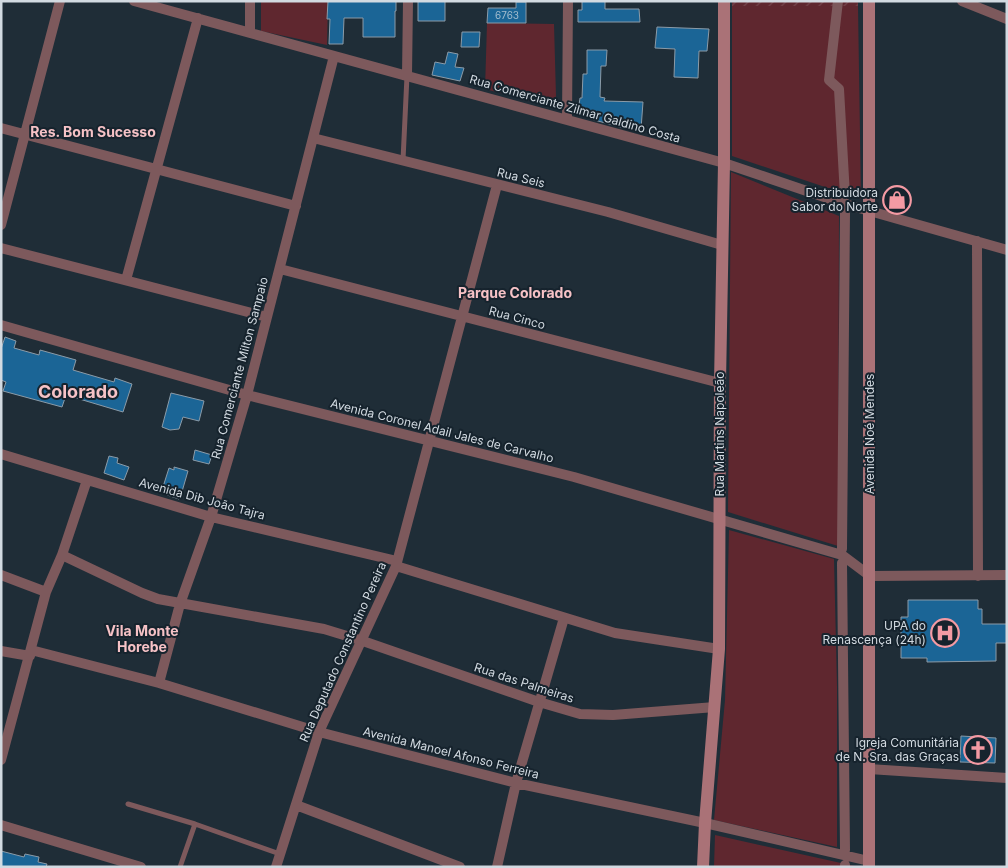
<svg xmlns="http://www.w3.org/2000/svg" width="1008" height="868" font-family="Inter,sans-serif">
<defs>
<pattern id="garden-furrows" width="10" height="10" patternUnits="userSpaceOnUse" patternTransform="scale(1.25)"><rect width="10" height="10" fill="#5f272f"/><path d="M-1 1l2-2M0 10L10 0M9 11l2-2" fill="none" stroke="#75464d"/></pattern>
</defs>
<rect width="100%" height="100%" fill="#1f2d37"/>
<path fill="#5f272f" d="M261,1H328L327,45L261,31Z
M732,6H858L861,199L732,156Z
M487,23L554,24L556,96L554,107L485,89Z
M731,172L839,216L838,546L728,512Z
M729,530L834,559L837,686V847L714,820L725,700Z
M715,835L859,867H714Z"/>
<path fill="url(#garden-furrows)" d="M732,1H858V6H732Z"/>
<path fill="#1b6596" stroke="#8b9ba8" d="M328,1H396V11H395V37H363V18H344L343,44H329L330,19H327Z
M418,1H445V21H418Z
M582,1H605V9H639L640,22H578V10H582Z
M516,2H526V23H487L488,8H516Z
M657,27L709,29L707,51H699L698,78L674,77L675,49L655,48Z
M462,32H480L479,47H461Z
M587,50H607L606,66H601L600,97L605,98L604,101L643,102L641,129L623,128L591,119L592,116L578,112L580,98H582L583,74H587Z
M448,52L458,54L455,67L464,68L460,81L432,75L435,62L445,64Z
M5,337L16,341L14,348L39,355L40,350L76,360L73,370L114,382L115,378L132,384L123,412L66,395L62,407L3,391L6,382L1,380V349Z
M171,393L204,401L199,421L183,417L179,429L170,430L162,427Z
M195,450L212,455L209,464L193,460Z
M109,456L118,458L117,463L129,467L124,480L104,473Z
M174,467L188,471L181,495H180L179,499L167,495L168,492L162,490L169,468L174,470Z
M908,600H978V609H982V624H1007V643H996V661L927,662V658H901V617H908Z
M961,736L996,738L995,763L960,762Z
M1,851L24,857L25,854L39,857L38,862L47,864L46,867H1Z"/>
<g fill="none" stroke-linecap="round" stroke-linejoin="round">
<path stroke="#7d595c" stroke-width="5" d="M403,160L407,76
M128,804L195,824L280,854
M180,867L195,824"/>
<path stroke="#7d595c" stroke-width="10" d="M134,1L724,163L845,204L1007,250
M250,1V33
M838,1L829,80L839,89L845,196
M962,1L1007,19
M407,75L408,1
M567,119L568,1
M1,128L296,206
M313,138L608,212L722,245
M1,225L60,1
M977,241L978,576
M1,248L267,317
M280,269L720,383
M126,280L198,18
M1,325L247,395L574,477L842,555L870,576L1007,575
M1,454L211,517L397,561
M842,549L845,212
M62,555L142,593L158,599L324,629L360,640L539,702L580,714L613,715L715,707
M842,563L845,850
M396,566L615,633L719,649
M1,575L46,592
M31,650L159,683L319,732L516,783L705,823L869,861
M1,651L30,656
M159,683L180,604L211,517L247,395L334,56
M1,760L46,592L62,555L87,480
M869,769L1007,778
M296,805L460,867
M1,825L141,867
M845,865V867
M276,867L319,732L396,566L497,185
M497,867L516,783L564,618"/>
<path stroke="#aa7277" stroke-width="12" d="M869,1V867
M703,867L705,823L719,649L720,383L724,163V1"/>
</g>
<defs>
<symbol id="shop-ring" viewBox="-11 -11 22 22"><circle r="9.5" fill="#16232d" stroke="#f49aa3" stroke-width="1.5"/><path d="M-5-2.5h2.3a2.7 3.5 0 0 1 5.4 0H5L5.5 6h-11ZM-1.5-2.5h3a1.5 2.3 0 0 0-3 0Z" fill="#f49aa3"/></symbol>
<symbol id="hospital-ring" viewBox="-11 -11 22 22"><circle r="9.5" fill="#16232d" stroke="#f49aa3" stroke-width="1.5"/><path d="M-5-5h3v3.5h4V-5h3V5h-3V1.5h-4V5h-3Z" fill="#f49aa3"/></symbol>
<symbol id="church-ring" viewBox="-11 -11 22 22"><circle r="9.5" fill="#16232d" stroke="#f49aa3" stroke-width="1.5"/><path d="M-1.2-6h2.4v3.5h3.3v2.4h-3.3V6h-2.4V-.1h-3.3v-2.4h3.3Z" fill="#f49aa3"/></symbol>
</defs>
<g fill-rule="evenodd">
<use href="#shop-ring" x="881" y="184" width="32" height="32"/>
<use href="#hospital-ring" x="929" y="617" width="32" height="32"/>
<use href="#church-ring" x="962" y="734" width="32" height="32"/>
</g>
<g text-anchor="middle" stroke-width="4" stroke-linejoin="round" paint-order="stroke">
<g font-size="10" fill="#a4bdce">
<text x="507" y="19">6763</text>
</g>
<g font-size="12" fill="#d2dae1" stroke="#16232d">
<text transform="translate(575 109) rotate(16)" y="4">Rua Comerciante Zilmar Galdino Costa</text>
<text transform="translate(521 178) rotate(14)" y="4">Rua Seis</text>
<text transform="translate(517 318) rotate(15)" y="4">Rua Cinco</text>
<text transform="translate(240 368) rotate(-75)" y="4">Rua Comerciante Milton Sampaio</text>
<text transform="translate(442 431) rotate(14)" y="4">Avenida Coronel Adail Jales de Carvalho</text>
<text transform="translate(720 434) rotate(-90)" y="4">Rua Martins Napoleão</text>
<text transform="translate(870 434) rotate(-90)" y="4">Avenida Noé Mendes</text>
<text transform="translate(202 499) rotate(15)" y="4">Avenida Dib João Tajra</text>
<text transform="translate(343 652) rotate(-66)" y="4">Rua Deputado Constantino Pereira</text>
<text transform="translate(524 683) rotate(18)" y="4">Rua das Palmeiras</text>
<text transform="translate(451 753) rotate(14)" y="4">Avenida Manoel Afonso Ferreira</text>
</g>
<g font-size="12" fill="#d2dae1" stroke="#16232d" text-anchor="end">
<text x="878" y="197">Distribuidora<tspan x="878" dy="14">Sabor do Norte</tspan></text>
<text x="926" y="630">UPA do<tspan x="926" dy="14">Renascença (24h)</tspan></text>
<text x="959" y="747">Igreja Comunitária<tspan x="959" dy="14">de N. Sra. das Graças</tspan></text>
</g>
<g font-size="14" font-weight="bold" fill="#f6c2c6" stroke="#16232d">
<text x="93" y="137">Res. Bom Sucesso</text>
<text x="515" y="298">Parque Colorado</text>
<text x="142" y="636">Vila Monte<tspan x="142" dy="16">Horebe</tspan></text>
</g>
<g font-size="18" font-weight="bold" fill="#f6c2c6" stroke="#16232d">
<text x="78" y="398">Colorado</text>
</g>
</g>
<rect width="1008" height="868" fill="none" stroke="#d2dae1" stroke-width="5"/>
</svg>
